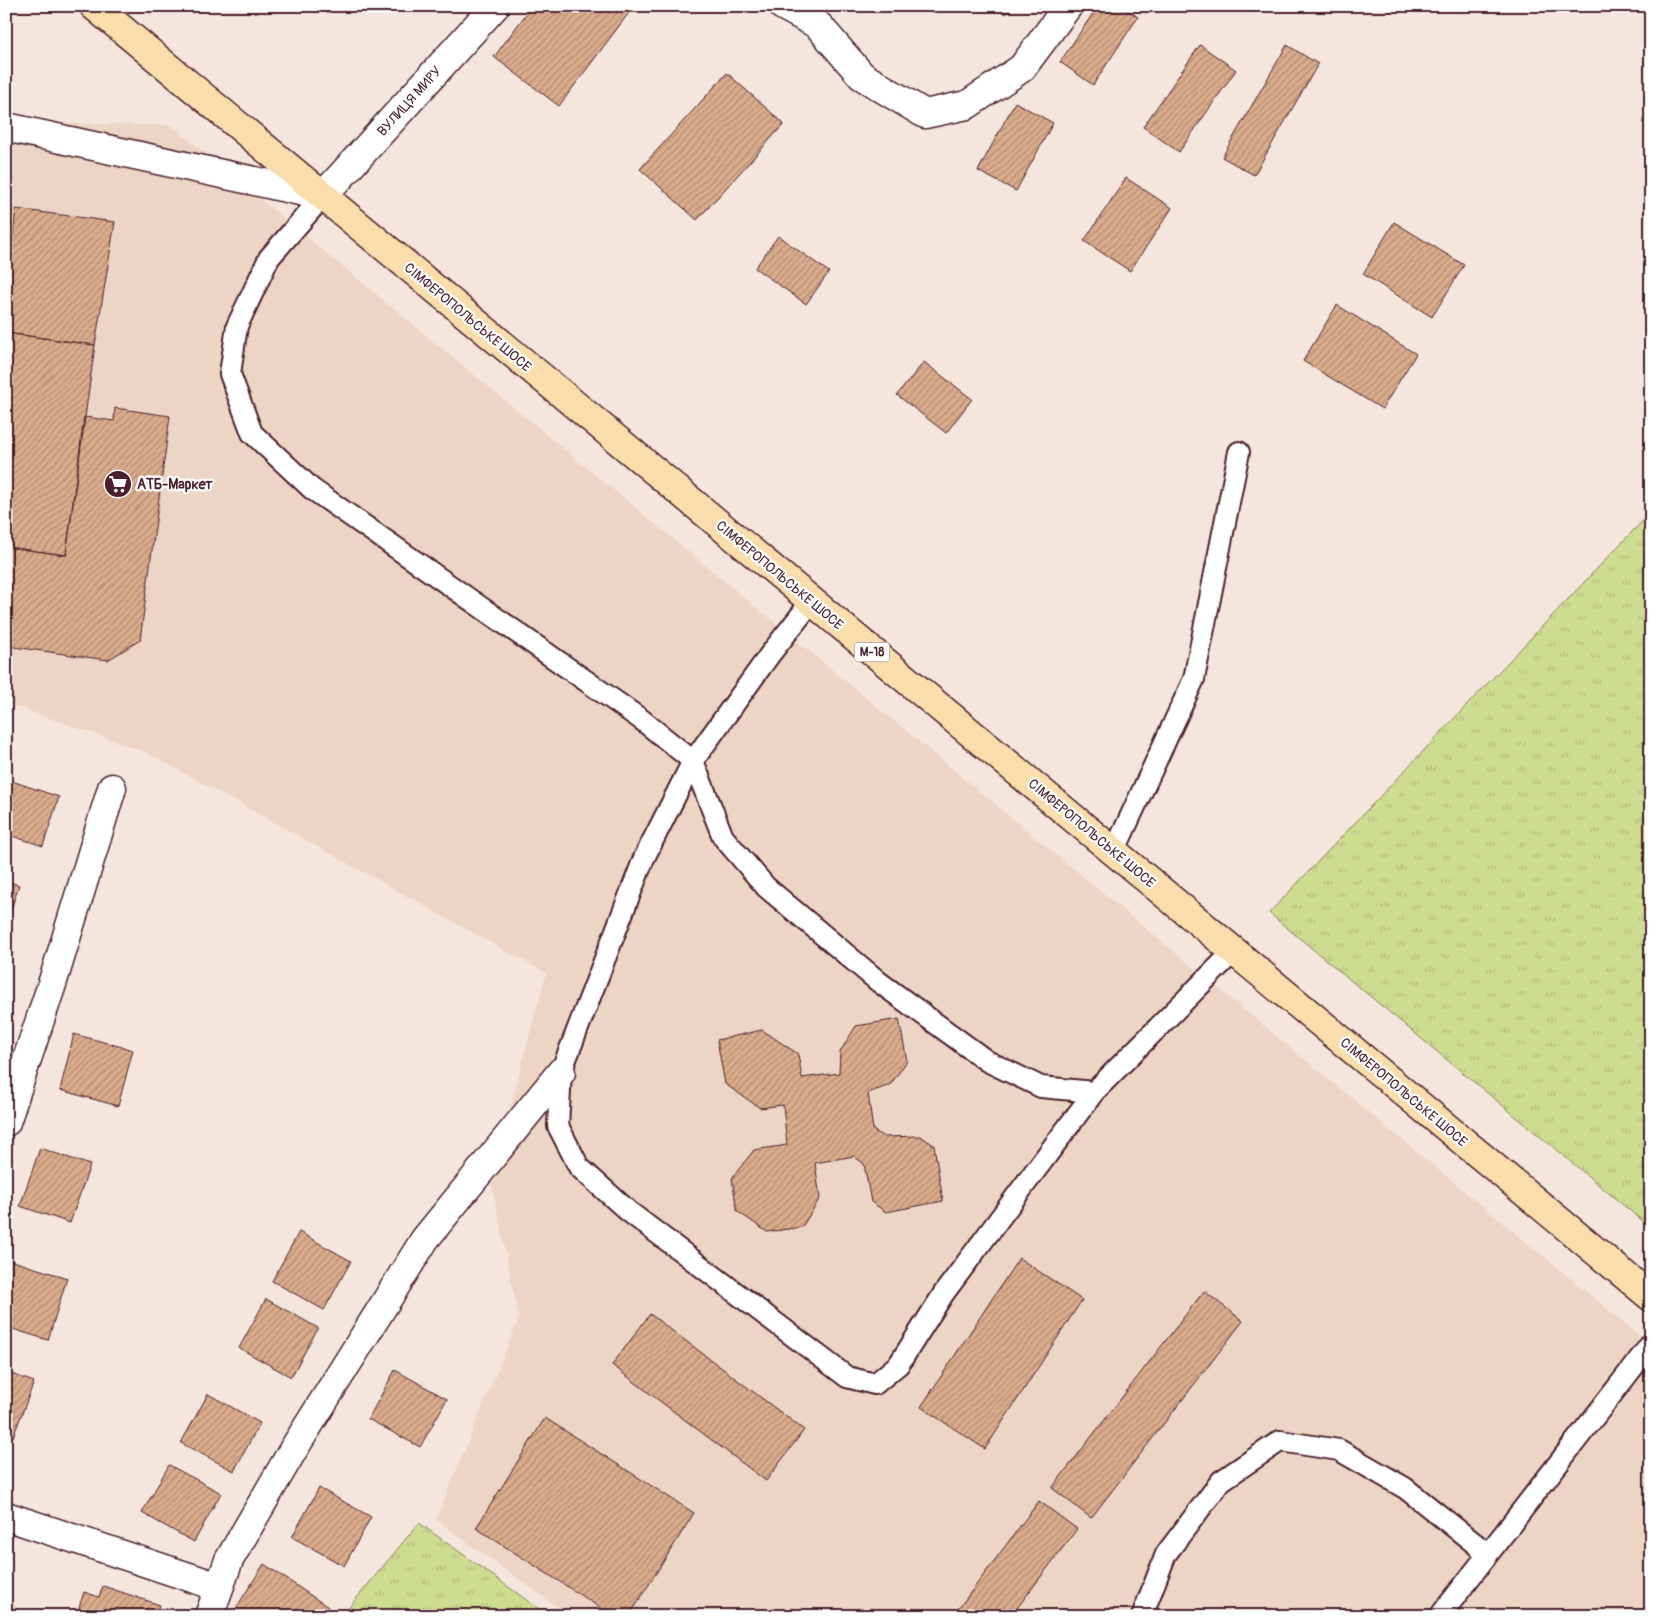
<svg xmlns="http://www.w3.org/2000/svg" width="1657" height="1622" font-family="Pangolin,sans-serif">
<defs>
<pattern id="grass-tufts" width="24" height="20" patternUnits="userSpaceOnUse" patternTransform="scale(1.25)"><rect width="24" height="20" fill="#cddd90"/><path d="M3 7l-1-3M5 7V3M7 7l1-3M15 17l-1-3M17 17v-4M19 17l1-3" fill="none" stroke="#b2bd7c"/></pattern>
<pattern id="building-hatch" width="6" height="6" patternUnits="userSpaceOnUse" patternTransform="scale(1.25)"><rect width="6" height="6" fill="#daac8c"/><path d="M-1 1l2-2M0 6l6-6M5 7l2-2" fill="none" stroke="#b38b73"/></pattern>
</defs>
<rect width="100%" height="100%" fill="#f4e6dc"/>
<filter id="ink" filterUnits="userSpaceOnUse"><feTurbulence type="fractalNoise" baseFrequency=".02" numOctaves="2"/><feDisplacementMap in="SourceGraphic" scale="10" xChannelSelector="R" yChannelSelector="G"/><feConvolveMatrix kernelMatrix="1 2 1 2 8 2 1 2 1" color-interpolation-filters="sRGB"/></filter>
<g filter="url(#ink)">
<path fill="#ecd5c4" d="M6,123L171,125L1651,1345V1616H570L436,1520L519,1318L491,1181L546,973L146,752L6,703Z"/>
<path fill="url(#grass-tufts)" stroke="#8c7e5e" d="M1651,512V1228L1269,913Z
M419,1523L549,1616H342Z"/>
<path fill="url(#building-hatch)" stroke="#4a1f2b" d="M532,6H634L559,106L494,57Z
M995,6H1012L1006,14Z
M1098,6H1122L1138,17L1093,85L1060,62Z
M1200,45L1236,70L1179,152L1143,127Z
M1287,45L1318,64L1254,175L1222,157Z
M727,73L784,124L697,220L640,169Z
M1015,102L1053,123L1016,191L978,171Z
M1126,178L1172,208L1130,271L1084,241Z
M16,209L115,222L95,345L6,333V296Z
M1394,222L1464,265L1432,317L1363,274Z
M778,236L829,272L806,304L755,268Z
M1337,305L1416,354L1382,409L1303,361Z
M6,333L95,345L66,555L6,547Z
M924,362L972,399L946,433L897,395Z
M115,408L170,416L140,640L108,660L6,646V547L66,555L84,417L114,421Z
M6,779L59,797L43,846L6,834Z
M6,881L19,885L6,925Z
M899,1019L907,1061L890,1085L868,1093L873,1130L884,1137L920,1136L934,1145L943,1201L886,1212L871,1202L864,1164L854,1156L815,1163L820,1198L802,1227L767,1232L737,1211L732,1178L754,1150L787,1145L783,1105L760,1108L725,1084L717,1040L762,1030L798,1054L802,1078L839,1073L840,1052L856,1026Z
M74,1034L133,1050L118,1106L60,1090Z
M40,1148L90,1165L70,1223L20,1206Z
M299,1232L351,1261L324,1310L272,1281Z
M1019,1258L1082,1300L985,1449L921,1407Z
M6,1259L67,1278L48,1340L6,1327Z
M1204,1291L1243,1321L1091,1518L1052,1488Z
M266,1299L318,1328L291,1377L239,1348Z
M650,1314L804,1430L766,1481L612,1365Z
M395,1370L447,1399L420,1447L368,1419Z
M6,1372L34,1382L13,1437L6,1435Z
M208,1394L260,1423L234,1471L181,1443Z
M545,1418L694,1513L629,1616H613L476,1528Z
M169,1465L221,1493L194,1542L142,1513Z
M319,1488L371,1517L344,1566L292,1537Z
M1039,1501L1077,1529L1011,1616H953Z
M264,1564L328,1607L322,1616H231Z
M103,1586L160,1605L156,1616H76L84,1592L99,1597Z"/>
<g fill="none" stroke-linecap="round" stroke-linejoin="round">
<defs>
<path id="service" d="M323,196L269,258L237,326L230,374L252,433L312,489L642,720L693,761L723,837L766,887L879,982L987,1061L1041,1087L1094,1092
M812,601L771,653L693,761L644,858L561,1072L558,1126L579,1167L628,1211L847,1377L875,1384L899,1364L944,1293L1094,1092L1234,951
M1114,852L1194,679L1239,452
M1142,1616L1166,1554L1221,1481L1280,1441L1339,1450L1405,1488L1488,1554
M1440,1616L1651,1344"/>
<path id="minor" d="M783,6L818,25L862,76L925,114L967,105L1022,68L1068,6
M6,127L323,196L495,6
M6,1122L53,981L112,788
M6,1516L219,1587
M209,1616L229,1560L293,1450L425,1239L561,1072"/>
<path id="trunk" d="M94,6L1651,1297"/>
</defs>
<use href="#service" stroke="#4a1f2b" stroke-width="24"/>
<use href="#minor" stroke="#4a1f2b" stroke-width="31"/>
<use href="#trunk" stroke="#4a1f2b" stroke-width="31"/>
<use href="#service" stroke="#fff" stroke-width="20"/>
<use href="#minor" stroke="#fff" stroke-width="28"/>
<use href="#trunk" stroke="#f9ddab" stroke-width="28"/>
</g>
</g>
<defs>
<symbol id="supermarket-disc" viewBox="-11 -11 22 22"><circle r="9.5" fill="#4a1f2b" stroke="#fff"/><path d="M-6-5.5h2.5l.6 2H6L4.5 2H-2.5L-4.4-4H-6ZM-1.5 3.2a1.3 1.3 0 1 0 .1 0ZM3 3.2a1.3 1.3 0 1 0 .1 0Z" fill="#fff"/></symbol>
</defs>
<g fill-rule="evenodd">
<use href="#supermarket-disc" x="102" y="468" width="32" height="32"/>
</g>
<g text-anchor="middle" stroke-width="4.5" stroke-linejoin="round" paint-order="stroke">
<rect fill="#fff" stroke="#80626b" stroke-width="1" x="854.5" y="642.5" width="35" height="19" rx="4"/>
<g font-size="12" font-weight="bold" fill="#4a1f2b">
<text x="872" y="656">М-18</text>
</g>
<g font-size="14" fill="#4a1f2b" stroke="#fff">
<text transform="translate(409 101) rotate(-48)" y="5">ВУЛИЦЯ МИРУ</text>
<text transform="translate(468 317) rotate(40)" y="5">СІМФЕРОПОЛЬСЬКЕ ШОСЕ</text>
<text transform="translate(780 575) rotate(40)" y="5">СІМФЕРОПОЛЬСЬКЕ ШОСЕ</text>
<text transform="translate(1092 833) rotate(40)" y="5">СІМФЕРОПОЛЬСЬКЕ ШОСЕ</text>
<text transform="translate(1404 1092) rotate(40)" y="5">СІМФЕРОПОЛЬСЬКЕ ШОСЕ</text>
</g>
<g font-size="14" font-weight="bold" fill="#4a1f2b" stroke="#fff" text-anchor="start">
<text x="137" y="489">АТБ-Маркет</text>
</g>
</g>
<rect width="1657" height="1622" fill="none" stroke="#fff" stroke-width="25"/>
<rect x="12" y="12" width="1632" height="1597" fill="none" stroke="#4a1f2b" stroke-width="2" filter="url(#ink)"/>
</svg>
